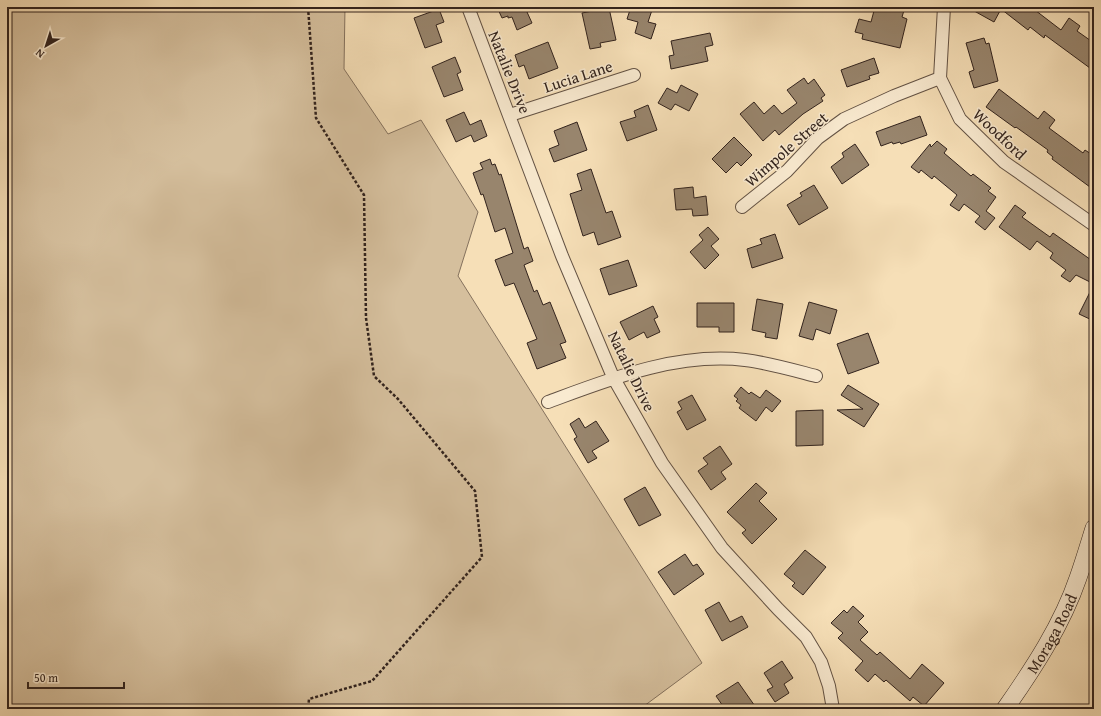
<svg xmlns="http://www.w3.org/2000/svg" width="1101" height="716" font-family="'Gentium Book Plus',serif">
<rect width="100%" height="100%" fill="#f6dfb7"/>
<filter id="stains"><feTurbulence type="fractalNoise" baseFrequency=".005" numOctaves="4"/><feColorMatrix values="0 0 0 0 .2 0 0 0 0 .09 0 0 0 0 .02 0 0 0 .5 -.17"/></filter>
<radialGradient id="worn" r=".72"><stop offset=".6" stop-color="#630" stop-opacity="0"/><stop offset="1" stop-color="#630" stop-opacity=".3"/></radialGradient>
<path fill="#d5bf9d" stroke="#84715d" d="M7,7H345L344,69L388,134L421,120L478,212L458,276L702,663L640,709H7Z"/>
<path fill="#98856d" stroke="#32231d" d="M497,7H535L536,8L527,12L532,23L517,30L512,17L508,18V16L502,18Z
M631,7H653L648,22L656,24L651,39L635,33L638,22L627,19Z
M875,7H905L902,17L907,19L900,48L862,39L863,34L855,32L859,19L871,22Z
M967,7H1031L1061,30L1069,18L1080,26L1077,31L1094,43V71L1045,35L1044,38L1030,27L1028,30L1001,9L994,22Z
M609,8L616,40L600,43L601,47L590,49L582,13Z
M439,9L444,22L436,25L442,42L425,48L414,18Z
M710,33L713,45L705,47L708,61L671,69L669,56L674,55L671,41Z
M984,38L986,44L989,43L998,81L974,88L969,72L974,70L966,43Z
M548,42L558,68L529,79L524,65L519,67L515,55Z
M455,57L461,72L457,74L463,90L444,97L432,67Z
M874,58L879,73L869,76L870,79L847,87L841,70Z
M804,78L808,84L814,79L825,95L821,98L823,101L803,114L779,135L775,130L763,141L740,114L754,102L764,114L774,105L782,114L797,103L787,90Z
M681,85L698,94L689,111L675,104L671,110L658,103L667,88L677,93Z
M999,89L1038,119L1044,111L1055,120L1049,128L1083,153L1085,150L1094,156V190L1052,159L1053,157L1047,152L1048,150L1016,127L1015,128L986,107Z
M648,105L657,130L627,141L620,122L636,117L634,111Z
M464,112L470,125L481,120L487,136L474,142L471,135L456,142L446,120Z
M920,116L927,135L901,144L900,142L893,144L892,142L881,146L876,132Z
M577,122L587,150L554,162L549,149L559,145L554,131Z
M734,137L752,155L741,166L737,162L726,173L712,159Z
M937,141L947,149L944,153L971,176L973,174L991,188L988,191L996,197L986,211L995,218L985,230L975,222L980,216L964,204L959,211L950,205L957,195L934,176L932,179L921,170L919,173L911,167L930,144L931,147Z
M855,144L869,165L842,184L831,167L844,157L842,153Z
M490,159L492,165L495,164L499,175L501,174L524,249L528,247L533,261L524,265L534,292L537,290L543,305L550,302L566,342L560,344L566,358L537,369L527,343L537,339L514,283L505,286L495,260L513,253L505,228L495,232L483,194L481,195L473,173L483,169L480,163Z
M591,169L606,213L612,211L621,237L598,245L594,232L583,236L570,194L582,190L577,174Z
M814,185L828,208L799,225L787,205L802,196L800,193Z
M693,187L694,198L706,196L708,215L693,216L692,209L676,210L674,189Z
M1015,205L1026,213L1022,217L1050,237L1053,233L1094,262V321L1079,314L1094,284L1076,275L1070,282L1061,276L1066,270L1050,258L1053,253L1037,241L1030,250L999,227Z
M708,227L719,239L711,246L719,255L705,269L690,252L703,240L699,235Z
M775,234L783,258L752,268L747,249L762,244L760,239Z
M628,260L637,286L609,295L600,269Z
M757,299L783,304L777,339L765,337L766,333L752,330Z
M809,302L837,310L830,334L816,329L813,340L799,336Z
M697,303H734V332H719V327H697Z
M653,306L658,317L654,319L660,332L647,338L644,332L629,340L620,322Z
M868,333L879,363L848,374L837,344Z
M848,385L879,404L864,427L837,410L863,409L841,395Z
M741,387L749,394L751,392L760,398L766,390L781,401L772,412L766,407L756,421L739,408L741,405L736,401L738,399L734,396Z
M692,395L706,420L687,430L677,412L682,409L678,402Z
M823,410V445L796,446V411Z
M579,418L585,428L596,421L609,441L592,451L597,458L588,463L574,439L577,437L570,424Z
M720,446L732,464L721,472L726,479L711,490L698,471L708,464L703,458Z
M756,483L767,493L759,501L777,519L752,544L742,533L746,530L727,512Z
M645,487L661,515L639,526L624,499Z
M805,550L826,567L803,595L792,586L795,583L784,574Z
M685,554L693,566L697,564L704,574L674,595L658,572Z
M719,602L730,622L742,616L748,627L722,641L705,610Z
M853,606L864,616L858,622L868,632L860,640L877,655L880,652L910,679L922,664L944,683L924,706L913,697L910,701L886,680L884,682L875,674L868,682L855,670L863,661L838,638L843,633L831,623L844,610L847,613Z
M782,661L793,678L784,684L789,693L775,702L767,690L773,687L764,673Z
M738,682L757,709H725L716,696Z"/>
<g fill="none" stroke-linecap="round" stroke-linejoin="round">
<defs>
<path id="minor" d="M468,7L562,256L613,377L662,463L722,548L778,609L806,637L821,662L829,686L833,709
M944,7L940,78L960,119L1004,162L1094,225
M510,115L634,75
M742,207L787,171L818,138L844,119L894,96L940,78
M548,402C610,379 677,352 745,360C769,363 793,370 816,376"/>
<g id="secondary">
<path id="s1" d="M1005,709C1033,669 1062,625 1078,578C1084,561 1089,544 1094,528"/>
</g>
</defs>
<use href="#minor" stroke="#635244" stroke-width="14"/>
<use href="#secondary" stroke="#32231d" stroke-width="18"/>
<path stroke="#32231d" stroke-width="2.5" stroke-dasharray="3 2" stroke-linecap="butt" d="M308,7L316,118L364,195L366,318L374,376L398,399L475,491L482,557L372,681L309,699L308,709"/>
<use href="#minor" stroke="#f9ead0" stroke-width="12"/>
<use href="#secondary" stroke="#f9ead0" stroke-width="17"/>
</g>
<g text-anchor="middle" stroke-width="3" stroke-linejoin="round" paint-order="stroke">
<g font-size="16" fill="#32231d" stroke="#f9ead0">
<text transform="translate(510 72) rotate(68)" y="6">Natalie Drive</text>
<text transform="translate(578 76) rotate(-18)" y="6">Lucia Lane</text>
<text transform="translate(1000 134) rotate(43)" y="6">Woodford</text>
<text transform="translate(786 149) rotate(-41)" y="6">Wimpole Street</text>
<text transform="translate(632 371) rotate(64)" y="6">Natalie Drive</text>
<text dy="6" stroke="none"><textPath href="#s1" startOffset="89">Moraga Road</textPath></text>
</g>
</g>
<rect width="1101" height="716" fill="none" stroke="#f6dfb7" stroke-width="24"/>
<rect x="8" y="8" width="1085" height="700" fill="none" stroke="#32231d" stroke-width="2"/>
<rect x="12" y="12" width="1077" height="692" fill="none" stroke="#32231d"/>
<g transform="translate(46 46) rotate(219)" stroke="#f9ead0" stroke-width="3" paint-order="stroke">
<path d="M0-3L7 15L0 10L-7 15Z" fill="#32231d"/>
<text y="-6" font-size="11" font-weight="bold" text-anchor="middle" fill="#32231d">N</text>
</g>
<path d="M28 682v6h96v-6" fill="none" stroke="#32231d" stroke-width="2"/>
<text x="34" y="682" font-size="12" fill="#32231d" stroke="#f9ead0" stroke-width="3" paint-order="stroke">50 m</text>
<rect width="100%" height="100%" filter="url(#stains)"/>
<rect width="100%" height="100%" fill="url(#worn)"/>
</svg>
